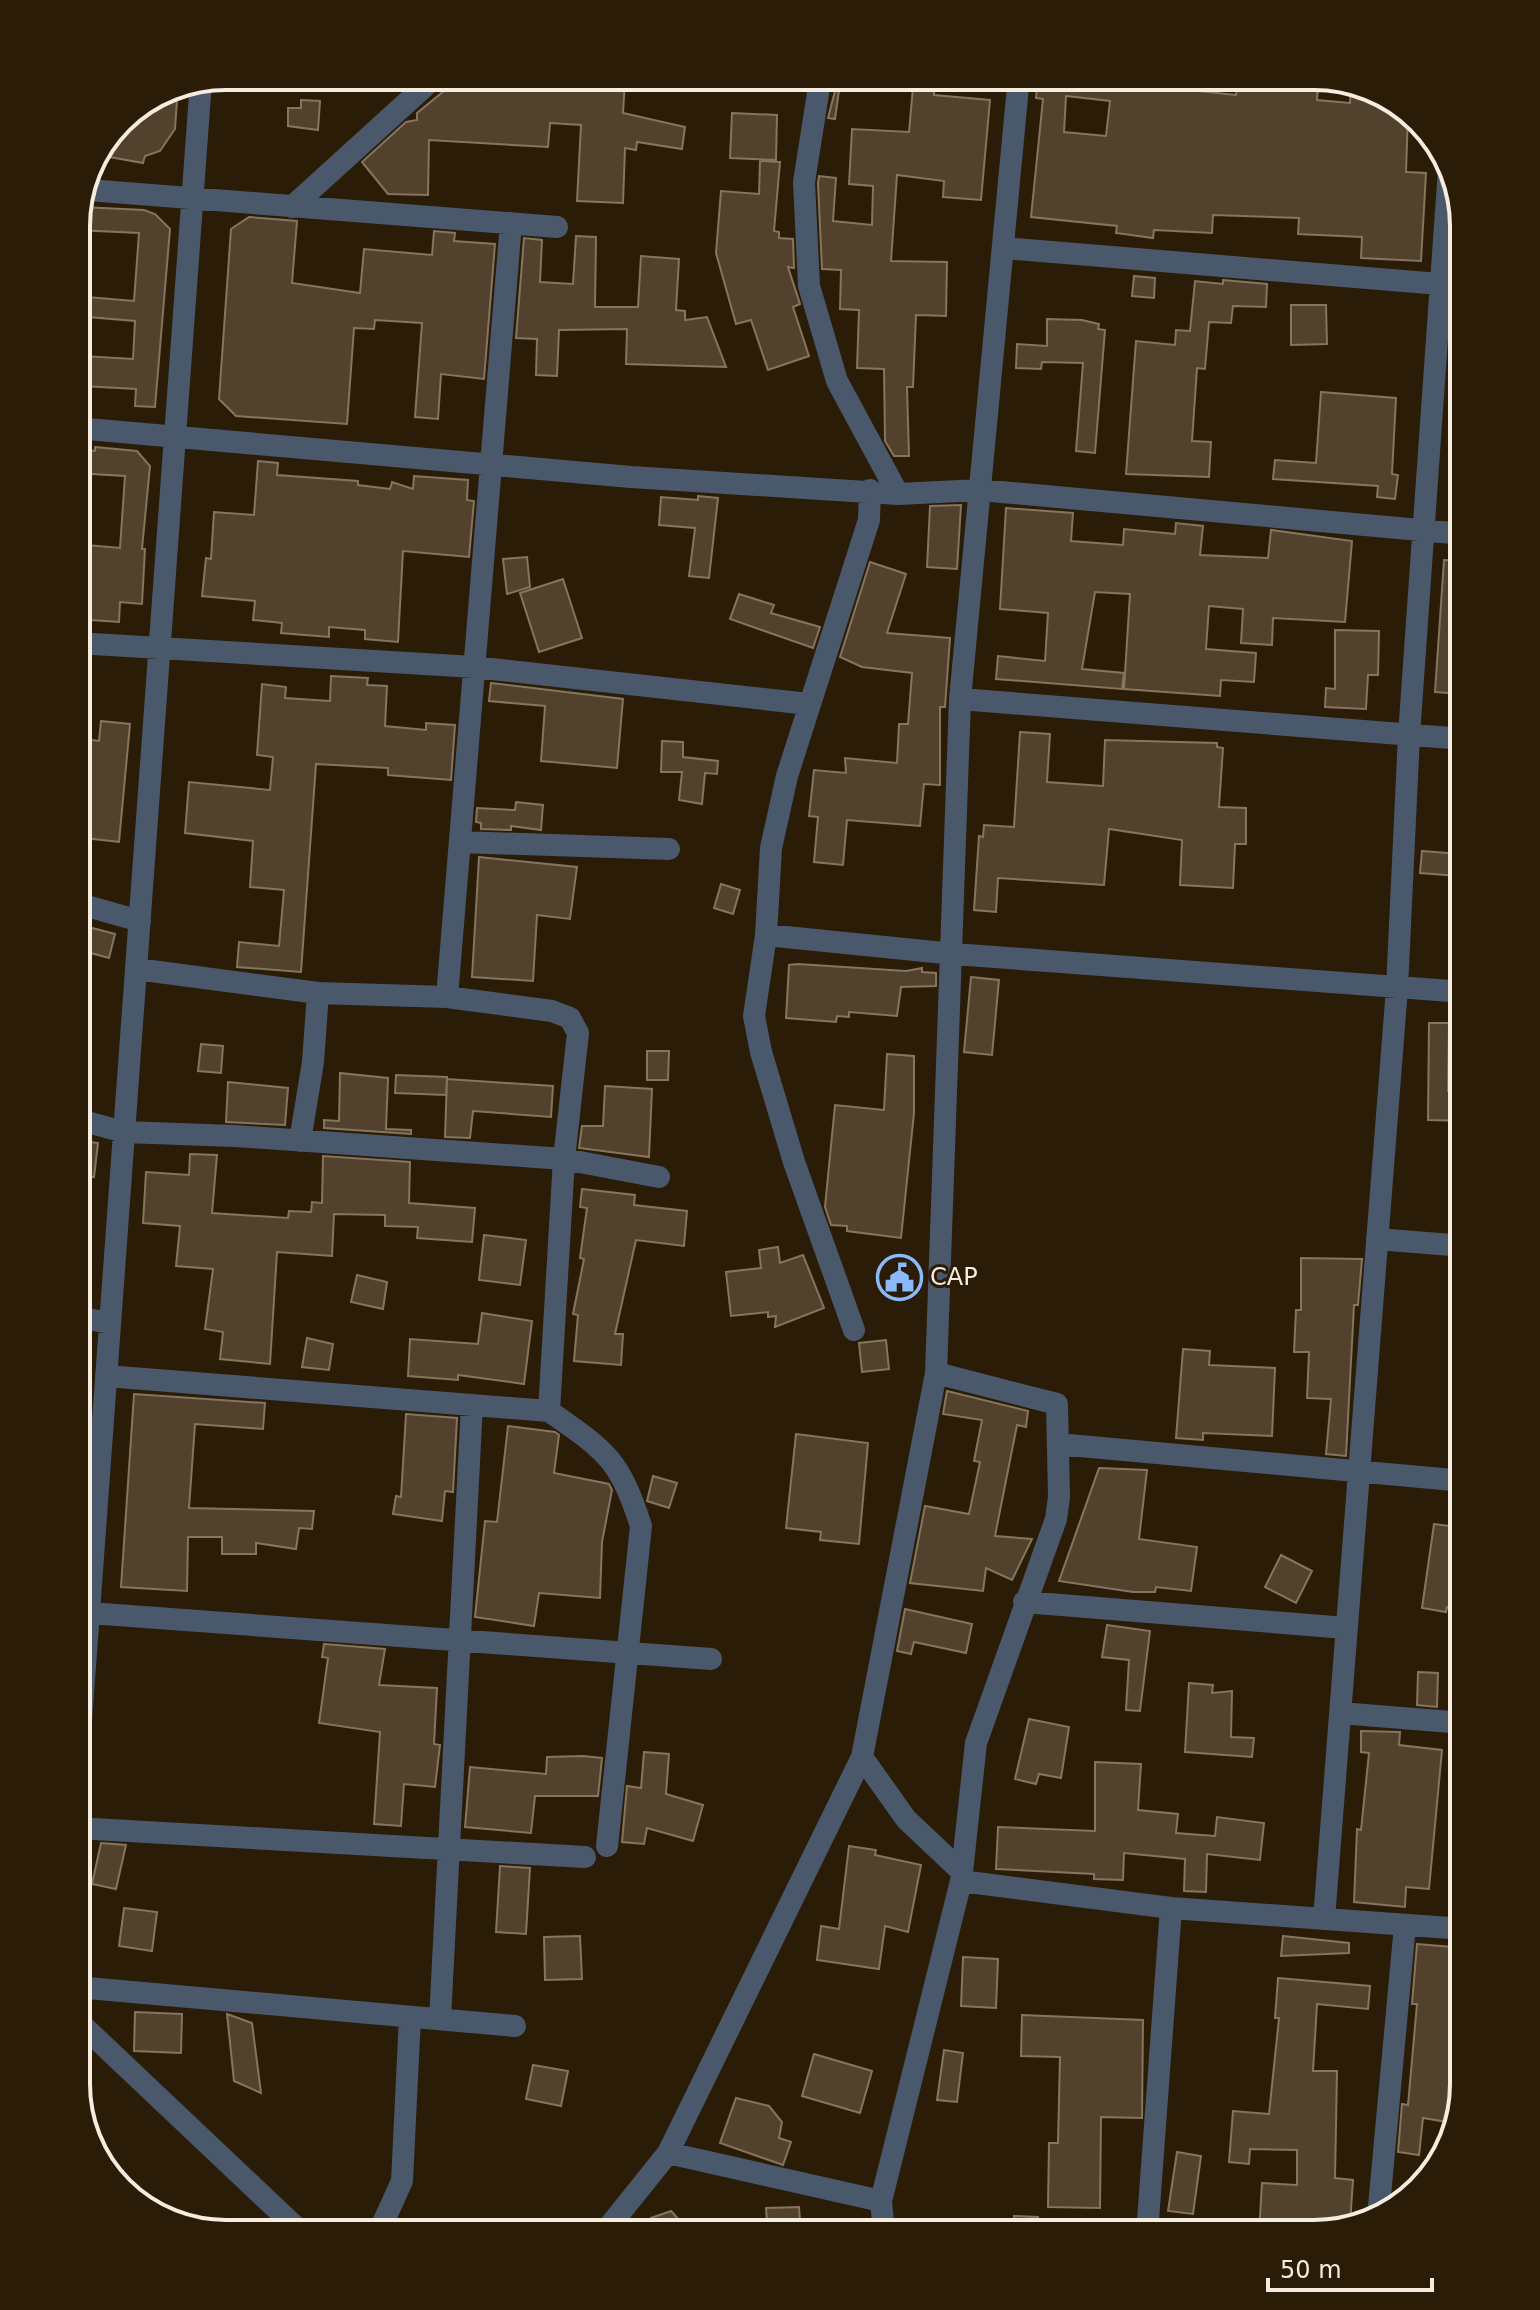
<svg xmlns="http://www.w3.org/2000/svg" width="1540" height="2310" font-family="'DejaVu Sans',sans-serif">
<rect width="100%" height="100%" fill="#2a1c07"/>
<path fill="#52422d" stroke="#86755e" stroke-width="2" fill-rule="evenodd" d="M839,76H841L835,119L828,118Z
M914,76H935L934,95L990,100L981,200L943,197L944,181L897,175L891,261L947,262L946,316L916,315L913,387H907L909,456H894L885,441L884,369L857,368L859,310L840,309L841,270L822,269L818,183L819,176L836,178L833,221L872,225L873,186L849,184L852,129L909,132Z
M1038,76H1106L1105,82L1152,86V83L1170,84V88L1236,95L1237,84L1318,87L1317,100L1350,103L1351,85L1389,96L1408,115L1406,172L1426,173L1421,261L1361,258L1362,237L1298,234L1299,218L1213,215L1212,233L1154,230L1153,238L1116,233L1117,226L1031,217L1043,99L1036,98ZM1066,96L1110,101L1106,136L1064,132Z
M579,77L625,80L623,113L685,127L682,149L637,142L636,150L625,148L623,203L577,201L581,125L550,123L548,147L429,140L428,195L388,194L362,162L406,122L417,120V113L455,82L498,88V78H520V89L579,91Z
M178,86L175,129L160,151L145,156L143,163L104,156L120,120L169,87Z
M301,100L320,101L318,130L288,126V108H301Z
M732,113L777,115L776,160L730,158Z
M760,161L780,162L774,231L779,232V238L793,239L794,268L788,267L800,304L793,307L809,356L768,370L751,320L736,324L716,253L721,191L759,194Z
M81,207L144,210L155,214L170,229L155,407L135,406L136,389L82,386L83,356L133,359L135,321L76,316V296L134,301L139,233L76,230Z
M249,217L297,221L292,283L360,293L364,249L432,255L434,231L455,233L454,241L495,244L484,379L441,374L438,419L415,417L422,323L375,320L374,329L354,328L347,424L236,416L219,399L231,229Z
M576,236L596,237L595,307H638L641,256L679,259L676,310L685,311V320L707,317L726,367L626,364L627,329L559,330L557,376L536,375L537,339L516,338L524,238L542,240L540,282L573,284Z
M1134,276L1155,278L1154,298L1132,296Z
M1223,280L1267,284L1266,307L1233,306L1231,323L1209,322L1205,369L1197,368L1192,441L1211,442L1209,477L1126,474L1136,341L1175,345L1176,330L1190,331L1195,281L1223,284Z
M1291,305H1326L1327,344L1291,345Z
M1047,319L1082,320L1099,324L1098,329L1105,330L1095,453L1076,451L1083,363L1042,362L1041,369L1016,368L1017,344L1047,346Z
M1321,392L1396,398L1392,474L1398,475L1395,499L1377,497L1378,486L1273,479L1275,460L1316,463Z
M95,447L137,451L150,466L142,549H145L142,604L120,602L119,622L76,619V544L120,548L125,476L76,473V449L95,451Z
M258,461L278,463L277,475L358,481V485L390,489L392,482L413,489L414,476L468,480L467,500L474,501L469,557L403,551L398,642L365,639V630L329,627V637L281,633L282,623L253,620L255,601L202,596L206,558L211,559L214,512L254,515Z
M698,496L718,498L709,578L689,576L695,528L659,525L661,497L698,500Z
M961,505L957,569L927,567L930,506Z
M1006,508L1073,513L1071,541L1123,545L1124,529L1175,534L1176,523L1203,526L1200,555L1268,558L1271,530L1352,541L1345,622L1273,618L1272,645L1241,643L1243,609L1209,606L1206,649L1256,653L1254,682L1221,680L1220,696L1124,689L1130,594L1095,592L1082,669L1124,673L1122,689L996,679L998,656L1045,661L1048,613L1000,609Z
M527,557L530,587L507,594L503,559Z
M1444,560L1464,561L1463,634H1459L1456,676L1463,677L1462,694L1435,692Z
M870,562L906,574L887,633L950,638L945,707H940V785L924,784L920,826L847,820L843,865L814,862L818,817L809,816L814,770L846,773L845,758L897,763L899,724H908L912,673L862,667L840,657Z
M563,579L582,638L539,652L520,593Z
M739,594L774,605L771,613L820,627L813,648L730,619Z
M1335,630L1379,631L1378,675H1368L1366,709L1325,707L1326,688L1335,689Z
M331,676L368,678L367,685L387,686L385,726L426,730V723L455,725L451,780L388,775V768L316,764L301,972L237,967L239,942L279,946L284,890L250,887L253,841L185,833L189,782L270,790L273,757L257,755L262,684L286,687L285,698L330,701Z
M491,683L623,699L617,768L541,761L545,706L489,701Z
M101,721L130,724L119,842L76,837V738L99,741Z
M1020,732L1050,734L1047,782L1103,786L1105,740L1217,743V747L1223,748L1219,807L1246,808V844H1235L1233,888L1180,885L1182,840L1109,829L1104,885L998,878L996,912L974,910L979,836L983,837L984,825L1014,827Z
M662,741L683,742V757L718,761L717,774L705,773L702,804L679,800L682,772H661Z
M516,802L543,805L541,830L511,826V830L481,829V823L476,822L477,808L515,810Z
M1422,851L1460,854L1458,876L1420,873Z
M479,857L577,867L570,919L537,915L533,981L472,977Z
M721,884L740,890L733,914L714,908Z
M81,925L115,934L109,958L76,949Z
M798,964L906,971L922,968V972L936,973V986L901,987L897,1016L849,1012V1017L837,1016L836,1022L786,1018L789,965Z
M971,977L999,980L992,1055L964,1052Z
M1429,1023H1449L1448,1091H1464V1121L1428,1120Z
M201,1044L223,1046L221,1073L198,1071Z
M647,1051H669L668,1080H647Z
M887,1054L914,1056V1113L901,1238L847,1231V1226L831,1225L825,1207L835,1105L884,1110Z
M340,1073L388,1078L386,1129L411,1130V1134L324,1128V1120L339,1121Z
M396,1075L447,1077L446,1095L395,1093Z
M447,1079L553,1086L551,1117L473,1111L470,1138L445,1137Z
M228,1082L288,1088L285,1125L226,1122Z
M605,1086L652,1089L649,1157L579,1148L582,1126H603Z
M76,1140L98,1143L94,1177L76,1174Z
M190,1154L217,1155L212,1213L288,1218L289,1211L311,1212L312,1202L322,1203L323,1156L410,1162L409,1203L475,1208L472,1242L417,1238L418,1227L385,1226V1215L334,1214L332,1256L277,1252L270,1364L220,1359L223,1332L205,1329L213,1269L176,1266L180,1226L143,1223L146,1172L189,1175Z
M582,1189L635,1195L634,1205L687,1211L684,1246L636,1240L615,1334H623L621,1365L574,1361L578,1315L573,1314L584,1259L580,1258L587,1208L580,1207Z
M484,1235L526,1240L520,1285L479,1280Z
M778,1247L780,1263L803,1255L824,1308L775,1327L776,1316L768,1317V1312L731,1316L726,1272L761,1268L759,1250Z
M1301,1258L1362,1259L1358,1305H1354L1346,1456L1326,1454L1331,1399L1307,1398L1309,1352H1294L1296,1310H1301Z
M357,1275L387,1282L383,1309L351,1302Z
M482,1313L532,1321L524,1384L458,1375V1380L408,1376L410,1339L478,1344Z
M307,1338L333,1344L329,1370L302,1367Z
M886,1340L889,1369L862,1372L859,1343Z
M1183,1349L1210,1351L1209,1365L1275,1368L1272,1436L1203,1433V1440L1176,1438Z
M947,1391L1028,1411L1026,1427L1017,1425L995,1536L1032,1539L1012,1580L986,1568L983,1591L910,1583L925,1506L969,1514L980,1462L974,1461L982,1420L943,1414Z
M134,1394L265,1403L263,1429L195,1424L189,1508L314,1511L312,1529L299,1528L296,1549L256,1543V1554H222V1537H188L187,1591L121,1587Z
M406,1414L457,1418L453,1492L445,1491L442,1521L393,1514L396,1496L401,1497Z
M508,1426L555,1432L559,1435L554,1473L609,1484L612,1490L602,1542L600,1598L539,1593L534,1626L475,1617L485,1521L497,1522Z
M796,1434L868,1443L859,1544L820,1540L821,1532L786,1528Z
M1099,1468L1147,1470L1139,1539L1197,1547L1191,1591L1156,1587L1155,1592H1133L1059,1581Z
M653,1476L677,1483L669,1508L647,1501Z
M1434,1524L1457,1527L1452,1569H1464V1608L1447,1607L1446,1612L1422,1608Z
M1281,1555L1312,1571L1296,1603L1265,1587Z
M905,1609L972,1624L966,1653L914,1642L911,1654L897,1651Z
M1107,1625L1150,1631L1140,1711L1126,1710L1129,1660L1102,1657Z
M324,1644L385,1649L379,1685L437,1688L434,1744L440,1745L435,1787L404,1784L401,1826L374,1824L380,1732L319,1723L328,1658L322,1657Z
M1418,1672L1438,1673L1437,1707L1417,1705Z
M1189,1683L1213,1685L1212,1693L1232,1691L1231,1737L1254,1738L1252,1757L1185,1752Z
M1029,1719L1069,1727L1061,1778L1039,1774L1036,1784L1015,1779Z
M1361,1731L1400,1732L1399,1745L1442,1750L1429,1889L1406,1887L1405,1907L1354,1902L1357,1829L1361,1830L1369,1753L1361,1752Z
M644,1752L669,1754L666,1794L703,1805L693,1841L647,1828L644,1844L622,1842L627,1786L641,1788Z
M583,1756L602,1758L598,1796H535L531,1833L465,1827L470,1767L546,1774L547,1757Z
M1095,1762L1141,1764L1138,1810L1178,1814L1176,1833L1215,1836L1217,1817L1264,1823L1260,1860L1207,1854L1206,1892L1184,1891L1185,1859L1124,1853L1123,1880L1094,1879V1874L996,1869L998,1827L1095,1831Z
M101,1843L126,1845L116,1889L92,1884Z
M849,1846L876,1850L875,1855L921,1865L908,1932L885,1926L879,1969L817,1960L821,1926L839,1929Z
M500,1866L530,1868L526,1934L496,1932Z
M124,1908L157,1912L152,1951L119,1946Z
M580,1936L582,1979L545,1980L544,1937Z
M1283,1936L1349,1943V1953L1281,1956Z
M1417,1944L1464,1948V2084L1454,2123L1423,2118L1419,2155L1398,2152L1402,2104L1408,2105L1417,2004H1412Z
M963,1957L998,1959L996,2008L961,2006Z
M1278,1978L1370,1986L1368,2009L1317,2004L1313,2071H1337L1335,2178L1353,2180L1350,2224L1314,2234H1259L1262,2183L1297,2185V2150L1250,2149L1249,2164L1229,2162L1233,2111L1269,2114L1279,2018H1275Z
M135,2012L182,2014L181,2053L134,2051Z
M227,2014L252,2023L261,2093L234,2081Z
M1022,2015L1143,2020L1142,2118L1101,2117L1100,2208L1048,2207L1049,2143H1058L1060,2057L1021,2056Z
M944,2050L963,2053L957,2102L937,2100Z
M814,2054L872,2071L860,2113L802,2096Z
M533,2065L568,2071L561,2106L526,2099Z
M736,2098L769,2106L782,2122L779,2138L791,2142L783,2165L720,2143Z
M1177,2152L1201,2156L1193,2214L1168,2211Z
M799,2207L801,2234H768L766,2208Z
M671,2211L692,2234H654L651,2218Z
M1014,2216L1038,2217L1037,2234H1014Z"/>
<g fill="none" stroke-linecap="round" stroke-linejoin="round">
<path stroke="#4a586c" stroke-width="22" d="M647,76L659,77
M88,190L557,227
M292,207L436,76
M1003,248L1464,286
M76,428L631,477L898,494L980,490L1464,534
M76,643L474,667L809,704
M960,699L1464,739
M460,842L669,849
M76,903L140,921
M766,935L954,954L1464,992
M136,969L318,993L447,997L552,1011L570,1018L578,1033L564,1159L549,1411
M447,997L511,223
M76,1119L124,1132L235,1136L564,1159L659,1177
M300,1141L313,1062L318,993
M1377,1239L1464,1246
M76,1317L110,1323
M854,1330L794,1162L761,1052L754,1016L766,935L771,848L787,776L869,520L870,490
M106,1376L549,1411C606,1451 619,1458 641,1526L607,1846
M1058,1444L1464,1481
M1024,1602L1346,1628
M76,1612L711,1659
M1340,1713L1464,1723
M862,1757L906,1819L962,1872
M76,1789L201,81
M76,1828L585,1857
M961,1881L1171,1908L1464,1929
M1324,1919L1397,988L1409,735L1449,169
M76,1987L515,2026
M76,2014L81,2024L303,2234
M440,2019L472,1405
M668,2153L881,2201
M1378,2217L1405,1925
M378,2234L402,2181L410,2017
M603,2234L668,2153L862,1757L936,1373L960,699L1019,76
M884,2234L881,2201L961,1881L976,1743L1056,1519L1059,1497L1057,1404L936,1373
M1147,2234L1171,1908"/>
<path stroke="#4a586c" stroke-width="22" d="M825,76L819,87L804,182L809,286L837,381L898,494"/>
</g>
<defs>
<symbol id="civic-ring" viewBox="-11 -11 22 22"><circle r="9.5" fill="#2a1c07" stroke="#8bbafc" stroke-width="1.5"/><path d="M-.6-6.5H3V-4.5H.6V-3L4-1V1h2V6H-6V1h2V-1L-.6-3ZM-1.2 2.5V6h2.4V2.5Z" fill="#8bbafc"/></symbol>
</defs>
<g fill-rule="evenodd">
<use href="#civic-ring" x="874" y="1252" width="51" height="51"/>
</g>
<g text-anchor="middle" stroke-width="6" stroke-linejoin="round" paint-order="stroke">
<g font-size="24" fill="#f6ecdf" stroke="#2a1c07" text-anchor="start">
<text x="930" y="1285">CAP</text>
</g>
</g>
<path d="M0 0H1540V2310H0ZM226 90H1314A136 136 0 0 1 1450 226V2084A136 136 0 0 1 1314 2220H226A136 136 0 0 1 90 2084V226A136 136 0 0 1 226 90Z" fill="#2a1c07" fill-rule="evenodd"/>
<path fill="none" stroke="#f6ecdf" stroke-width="4" d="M226 90H1314A136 136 0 0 1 1450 226V2084A136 136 0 0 1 1314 2220H226A136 136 0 0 1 90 2084V226A136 136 0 0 1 226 90Z"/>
<path d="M1268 2278v12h164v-12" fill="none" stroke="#f6ecdf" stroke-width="4"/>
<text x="1280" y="2278" font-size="24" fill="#f6ecdf" stroke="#2a1c07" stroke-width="6" paint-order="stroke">50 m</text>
</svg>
